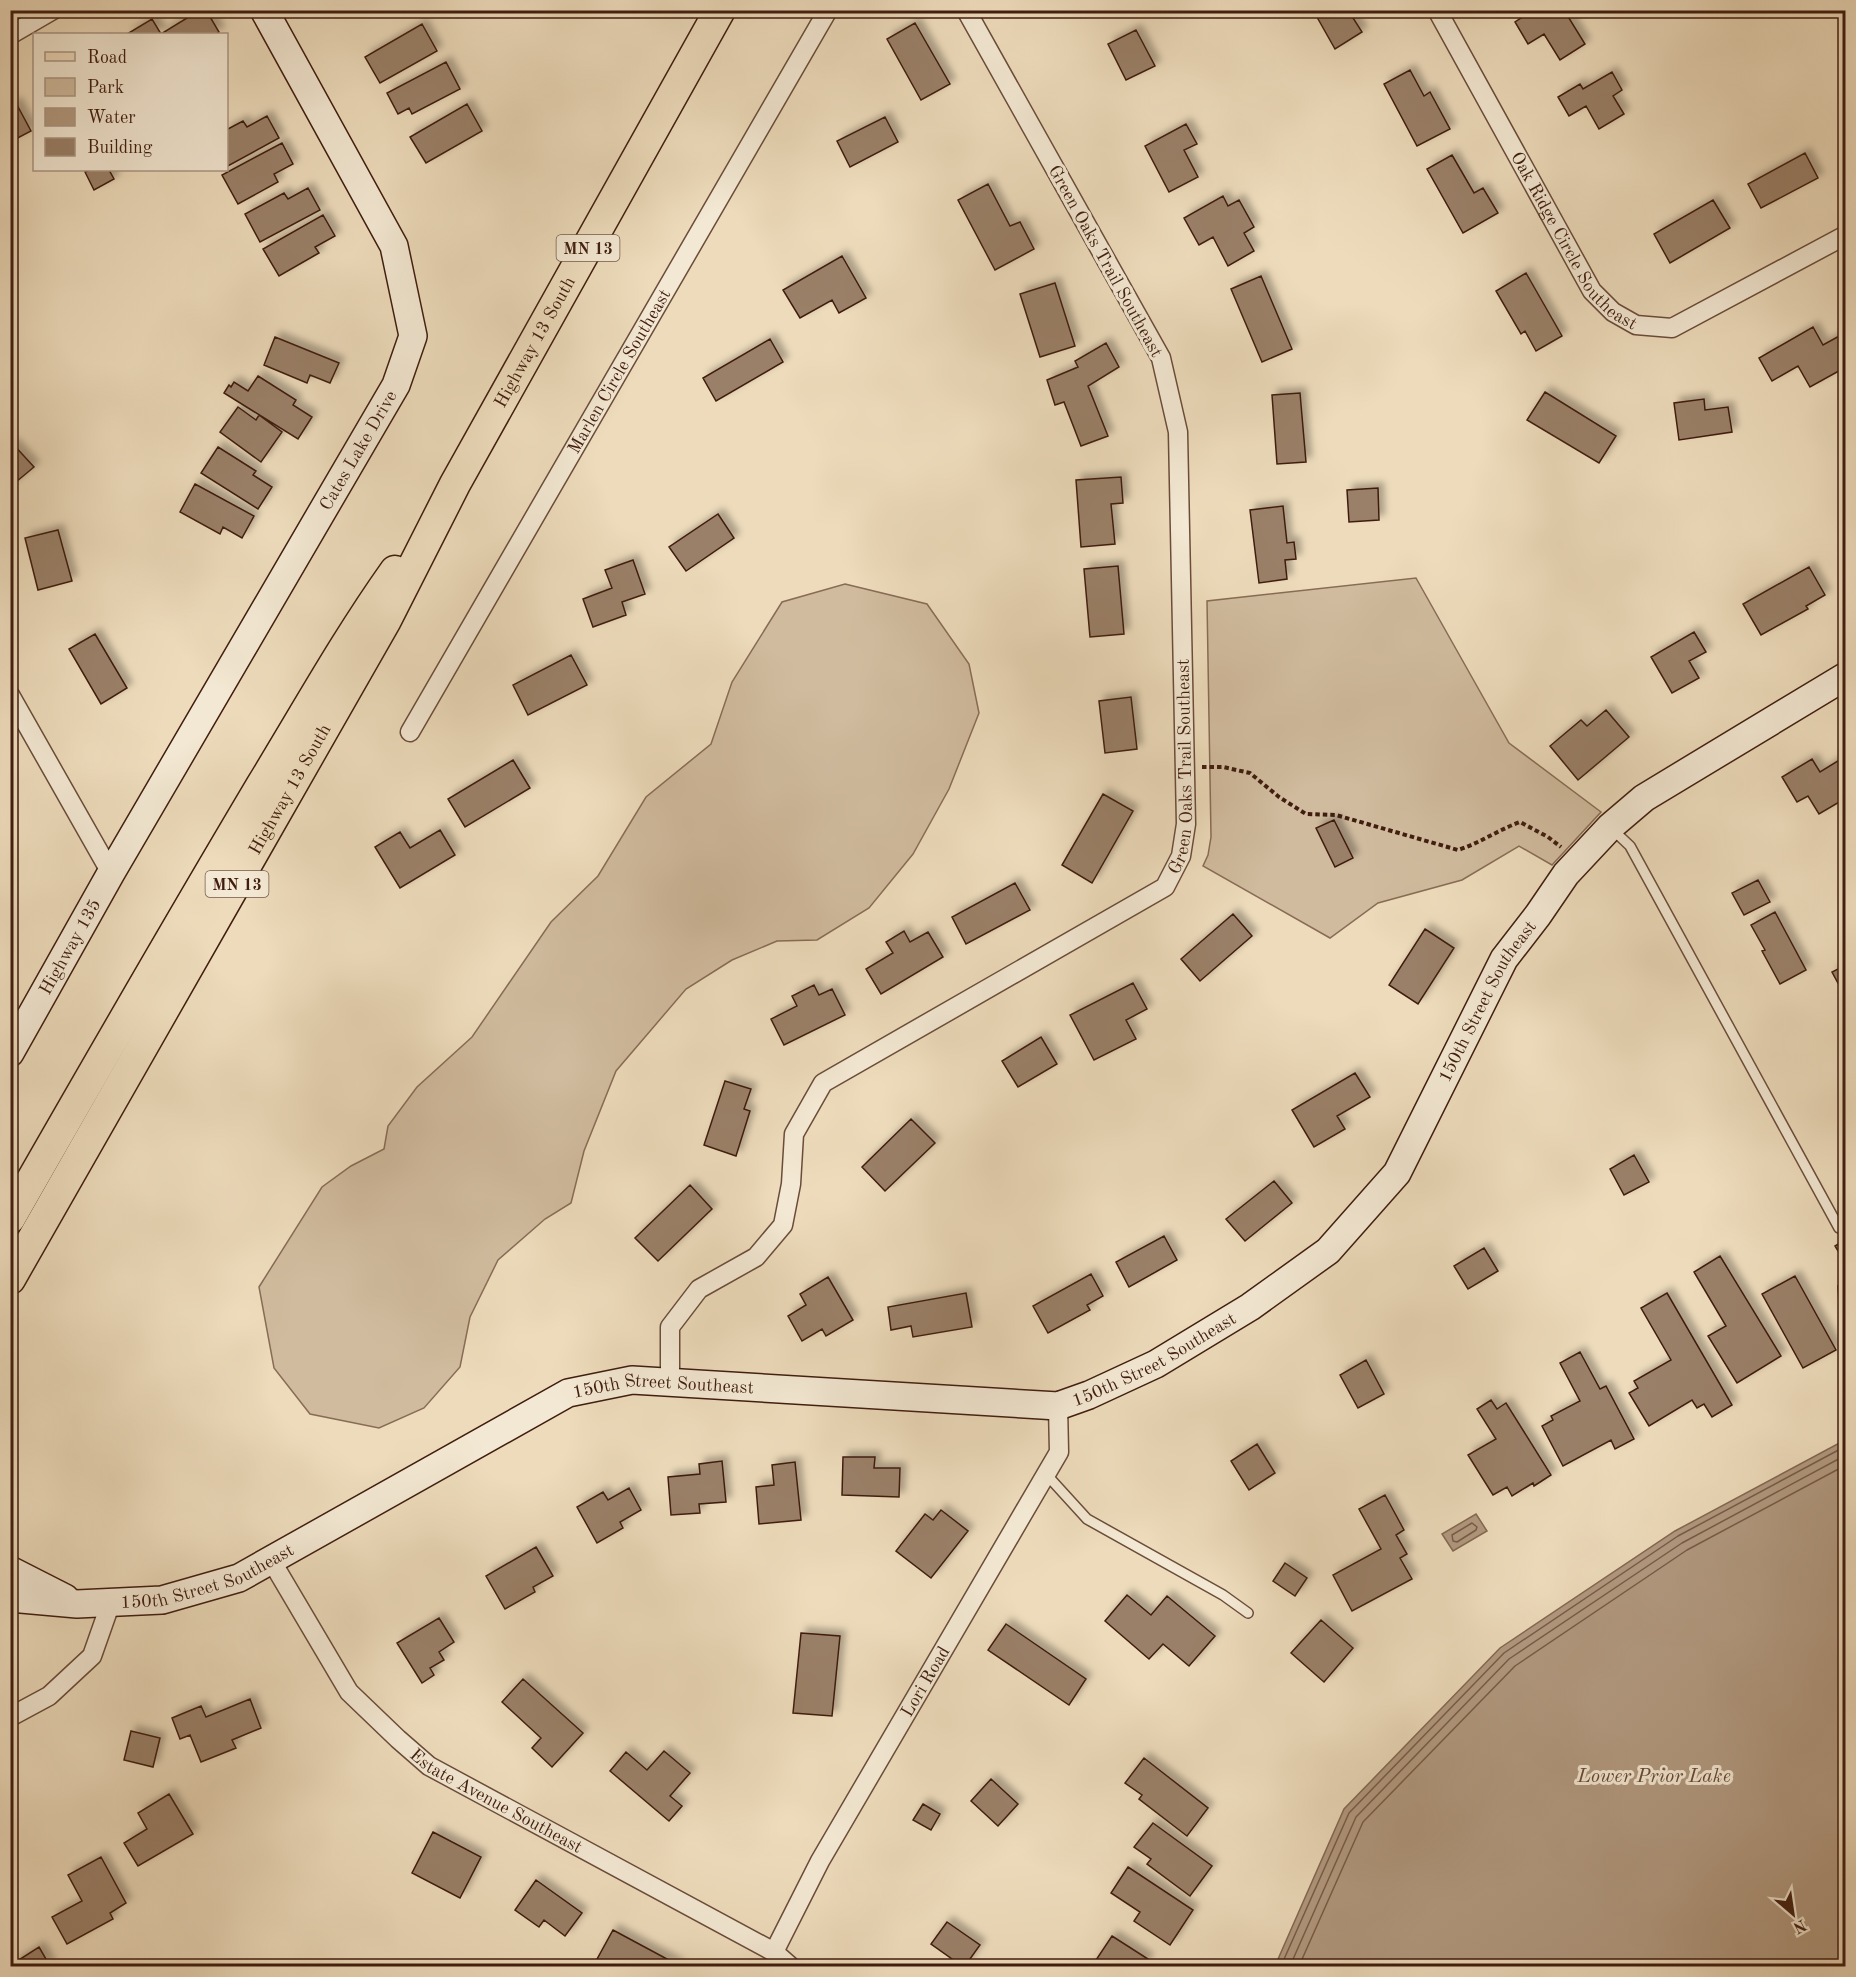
<svg xmlns="http://www.w3.org/2000/svg" width="1856" height="1977" font-family="'Old Standard TT',serif">
<defs>
<filter id="shadow"><feDropShadow dx="5.5" dy="-5.5" stdDeviation="3" flood-color="#0004"/></filter>
</defs>
<rect width="100%" height="100%" fill="#eddbbb"/>
<filter id="stains"><feTurbulence type="fractalNoise" baseFrequency=".00333" numOctaves="4"/><feColorMatrix values="0 0 0 0 .2 0 0 0 0 .09 0 0 0 0 .02 0 0 0 .5 -.17"/></filter>
<radialGradient id="worn" r=".72"><stop offset=".6" stop-color="#630" stop-opacity="0"/><stop offset="1" stop-color="#630" stop-opacity=".3"/></radialGradient>
<path fill="#d0bb9e" stroke="#886c56" stroke-width="1.5" d="M1416,578L1509,743L1601,812L1552,865L1519,846L1462,880L1378,903L1330,938L1203,866L1208,855L1211,837L1207,601Z
M845,584L927,604L969,664L979,713L949,789L913,854L869,908L817,940L777,941L732,960L686,989L616,1071L584,1151L571,1203L545,1219L498,1260L470,1317L460,1367L424,1408L379,1428L310,1414L274,1368L259,1287L322,1187L351,1166L384,1149L388,1126L417,1087L472,1037L551,922L598,876L646,797L711,744L732,682L782,602Z"/>
<path fill="#b29a81" stroke="#846853" stroke-width="1.5" d="M1845,1440V1966H1275L1344,1809L1500,1648L1675,1531Z
M1476,1514L1487,1531L1453,1551L1442,1534Z"/>
<g fill="none" stroke-linecap="round" stroke-linejoin="round">
<path stroke="#795c48" stroke-width="1.5" d="M1472,1523L1477,1527L1476,1530L1457,1542L1453,1541L1452,1535Z
M1281,1966L1349,1813L1504,1653L1678,1536L1846,1446
M1290,1966L1356,1817L1509,1659L1682,1543L1846,1455
M1299,1966L1363,1822L1515,1666L1687,1550L1846,1465"/>
</g>
<path fill="#9a8068" stroke="#401d0f" stroke-width="1.5" filter="url(#shadow)" d="M200,10H206L219,32L216,34H127L152,19L161,34Z
M1313,10H1348L1362,32L1335,49Z
M1533,10H1564L1585,44L1560,60L1544,34L1528,44L1515,22Z
M915,23L950,84L921,100L887,39Z
M422,24L437,51L380,83L365,57Z
M1136,30L1155,66L1126,80L1108,44Z
M446,62L460,89L412,114L409,108L398,114L387,93Z
M1410,70L1424,96L1430,92L1450,129L1417,146L1384,84Z
M1612,72L1622,90L1613,96L1624,114L1599,129L1586,106L1569,116L1558,97L1580,84L1583,89Z
M16,103L31,131L10,142V106Z
M467,104L482,131L426,163L410,137Z
M267,116L279,138L226,167V130L243,121L247,127Z
M885,117L898,142L850,167L837,141Z
M1186,124L1197,144L1184,150L1198,177L1169,192L1145,146Z
M282,143L293,164L274,174L278,182L238,204L222,175Z
M1805,153L1818,178L1761,208L1748,184Z
M1452,155L1474,193L1483,188L1498,213L1463,233L1427,169Z
M90,170H109L114,179L94,190L85,172Z
M988,184L1010,226L1020,222L1034,249L995,270L958,200Z
M308,188L320,210L260,242L245,214L284,193L288,199Z
M1223,196L1228,206L1239,200L1254,227L1244,233L1254,251L1228,266L1213,237L1199,245L1184,218Z
M1713,200L1730,228L1670,263L1654,234Z
M323,215L335,236L315,247L319,253L279,276L263,249Z
M842,256L866,298L839,313L832,300L800,318L783,290Z
M1526,273L1562,336L1536,351L1525,331L1521,334L1496,291Z
M1261,276L1292,349L1262,362L1231,289Z
M1055,283L1075,346L1040,357L1020,294Z
M1813,327L1823,345L1841,335L1846,343V367L1810,387L1798,366L1772,381L1759,358Z
M275,337L339,363L330,383L310,375L307,383L264,365Z
M770,339L783,362L716,401L703,378Z
M1106,343L1119,367L1088,386L1108,436L1081,446L1064,402L1055,405L1047,380L1078,367L1075,361Z
M258,376L296,400L293,405L312,417L298,439L224,393L229,385L231,387L234,382L248,391Z
M1545,392L1616,436L1599,463L1527,420Z
M1300,393L1306,462L1277,464L1272,395Z
M1704,399L1705,410L1728,407L1732,432L1679,440L1674,403Z
M238,407L256,420L259,415L282,432L261,462L220,432Z
M12,443L34,467L10,487V445Z
M218,447L256,471L253,475L272,487L258,509L201,473Z
M1121,477L1123,503L1111,504L1115,544L1081,547L1076,480Z
M195,484L254,516L242,538L223,527L220,534L180,512Z
M1378,488L1379,520L1349,522L1347,490Z
M1283,506L1287,543L1294,542L1296,559L1285,560L1287,579L1259,583L1250,510Z
M718,514L734,538L686,571L669,547Z
M58,530L72,581L38,590L25,538Z
M633,560L645,594L622,602L626,615L593,627L583,599L612,588L605,570Z
M1118,566L1124,634L1090,637L1084,569Z
M1809,567L1825,595L1806,606L1808,609L1761,635L1743,604Z
M1694,632L1706,652L1689,661L1699,678L1672,693L1651,657Z
M95,634L127,688L101,704L69,649Z
M571,655L587,685L528,715L513,685Z
M1131,697L1137,749L1105,753L1099,701Z
M1606,710L1629,737L1578,780L1550,746L1581,720L1587,726Z
M1812,759L1820,772L1841,759L1846,767V798L1819,814L1808,796L1797,802L1782,777Z
M513,760L530,788L465,827L448,799Z
M1103,794L1133,811L1092,883L1062,865Z
M1334,820L1353,858L1335,867L1316,828Z
M440,830L455,855L400,888L375,847L400,832L410,848Z
M1758,880L1770,902L1744,915L1732,893Z
M1758,880L1770,902L1744,915L1732,893Z
M1015,883L1030,910L966,944L952,917Z
M1775,912L1806,970L1780,984L1762,951L1765,950L1751,925Z
M1233,914L1252,936L1200,981L1181,959Z
M1425,929L1454,948L1418,1004L1389,985Z
M904,931L910,942L928,932L943,957L881,994L866,969L893,953L886,942Z
M1846,965V998L1832,972Z
M1133,983L1147,1009L1126,1020L1136,1039L1094,1060L1070,1015Z
M814,985L819,995L832,989L845,1015L784,1045L771,1019L797,1006L792,996Z
M1041,1037L1057,1064L1018,1087L1002,1061Z
M1355,1073L1370,1097L1337,1116L1345,1129L1314,1147L1292,1110Z
M725,1081L751,1089L744,1109L750,1111L736,1156L704,1145Z
M911,1119L935,1143L885,1191L862,1167Z
M1634,1155L1649,1182L1624,1195L1610,1169Z
M1274,1181L1292,1203L1245,1241L1226,1219Z
M690,1185L712,1209L658,1261L635,1238Z
M1164,1236L1177,1260L1129,1287L1116,1262Z
M1846,1239V1264L1835,1246Z
M1484,1248L1498,1271L1468,1289L1454,1266Z
M1720,1256L1781,1356L1737,1383L1708,1336L1726,1326L1694,1272Z
M1091,1274L1103,1296L1087,1305L1090,1310L1048,1333L1033,1306Z
M1795,1276L1836,1350L1803,1368L1762,1294Z
M828,1277L853,1320L826,1336L822,1329L802,1341L788,1316L806,1305L800,1294Z
M1838,1286H1846V1319H1840Z
M966,1293L972,1327L913,1337L911,1326L891,1330L888,1307Z
M1667,1293L1732,1405L1712,1417L1704,1404L1697,1408L1692,1400L1649,1426L1629,1393L1638,1388L1634,1381L1671,1360L1641,1308Z
M1580,1352L1600,1389L1606,1386L1634,1439L1615,1449L1611,1440L1563,1466L1542,1426L1553,1420L1551,1416L1580,1401L1560,1363Z
M1366,1360L1384,1394L1358,1408L1340,1375Z
M1491,1400L1497,1409L1506,1403L1551,1475L1534,1486L1533,1483L1512,1496L1507,1487L1493,1495L1468,1455L1496,1439L1477,1409Z
M1257,1444L1275,1473L1249,1490L1231,1461Z
M843,1457H875L874,1468H900L899,1497L842,1495Z
M722,1461L726,1502L699,1504L700,1513L671,1515L668,1477L700,1474L699,1464Z
M795,1462L801,1520L759,1524L756,1487L774,1485L772,1465Z
M629,1488L641,1510L620,1522L623,1528L597,1543L577,1507L603,1492L608,1500Z
M1385,1495L1404,1530L1396,1535L1407,1554L1400,1558L1412,1579L1352,1611L1333,1575L1381,1549L1359,1509Z
M941,1510L968,1531L931,1578L896,1551L925,1514L933,1520Z
M536,1547L553,1576L533,1587L535,1592L505,1609L486,1576Z
M1285,1563L1307,1578L1295,1596L1273,1581Z
M1127,1595L1151,1615L1167,1596L1215,1636L1189,1666L1163,1644L1149,1659L1105,1621Z
M439,1618L454,1642L439,1652L444,1660L430,1668L434,1675L422,1683L397,1643Z
M1321,1620L1353,1648L1324,1682L1291,1653Z
M1006,1624L1086,1679L1069,1705L988,1650Z
M801,1633L840,1636L832,1716L793,1713Z
M523,1679L583,1733L552,1767L532,1748L541,1738L502,1702Z
M250,1699L261,1728L232,1740L236,1748L201,1762L190,1735L180,1739L172,1718L201,1706L206,1717Z
M131,1731L160,1738L153,1767L124,1760Z
M664,1751L690,1773L670,1796L682,1806L669,1821L610,1771L626,1752L647,1770Z
M1144,1758L1208,1808L1187,1836L1139,1799L1142,1795L1125,1783Z
M991,1779L1018,1804L998,1826L971,1801Z
M169,1794L193,1834L138,1866L124,1843L147,1829L138,1813Z
M923,1804L940,1814L931,1830L913,1820Z
M1153,1823L1212,1866L1190,1896L1147,1864L1151,1859L1134,1847Z
M433,1832L481,1857L460,1898L412,1873Z
M101,1857L126,1903L110,1913L113,1919L67,1944L52,1917L82,1901L68,1875Z
M1128,1867L1193,1910L1170,1945L1134,1921L1140,1912L1111,1893Z
M536,1880L582,1913L565,1936L544,1920L539,1927L515,1910Z
M947,1922L980,1945L965,1966H962L931,1944Z
M613,1930L680,1966H606L596,1961Z
M1112,1936L1148,1959L1143,1966H1092Z
M39,1947L50,1966H16L14,1963Z"/>
<g fill="none" stroke-linecap="round" stroke-linejoin="round">
<defs>
<path id="lane" d="M1612,829L1630,846L1839,1228
M1046,1474L1087,1519L1223,1595L1248,1613"/>
<g id="street">
<path id="s1" d="M1437,10L1592,291L1613,312L1636,325L1672,328L1846,235"/>
<path d="M10,35L53,10"/>
<path d="M10,695L111,873"/>
<path id="s2" d="M410,732L828,10"/>
<path id="s3" d="M670,1383V1327L699,1289L756,1257L783,1225L791,1184L794,1134L823,1083L1165,887L1181,856L1186,824L1178,432L1161,358L966,10"/>
<path id="s4" d="M271,1560L349,1692L398,1739L429,1766L774,1952L790,1966"/>
<path d="M10,1717L49,1696L92,1656L111,1602"/>
<path id="s5" d="M774,1952L820,1861L1059,1452L1058,1406"/>
</g>
<g id="secondary">
<path id="s6" d="M10,1053L111,873L396,385L413,336L394,246L264,10"/>
<path d="M10,1570L65,1598"/>
<path id="s7" d="M10,1598L77,1604L162,1600L239,1578L568,1393L632,1380L1058,1406L1089,1395L1156,1364L1250,1307L1328,1251L1397,1173L1504,959L1538,915L1566,874L1610,827L1644,798L1846,676"/>
</g>
<g id="primary">
<path d="M10,1218C93,1073 176,929 261,786C305,714 346,640 395,571"/>
<path id="s8" d="M10,1279L386,620L455,484L720,10"/>
</g>
</defs>
<use href="#lane" stroke="#6b4c3a" stroke-width="12"/>
<use href="#street" stroke="#6b4c3a" stroke-width="21"/>
<use href="#secondary" stroke="#401d0f" stroke-width="30"/>
<use href="#primary" stroke="#401d0f" stroke-width="33"/>
<path stroke="#401d0f" stroke-width="4" stroke-dasharray="4.5 3" stroke-linecap="butt" d="M1202,767H1223L1250,773L1279,797L1306,814L1336,815L1458,850C1480,843 1498,830 1520,822L1548,837L1561,847"/>
<use href="#lane" stroke="#f3e8d3" stroke-width="9"/>
<use href="#street" stroke="#f3e8d3" stroke-width="18"/>
<use href="#secondary" stroke="#f3e8d3" stroke-width="27"/>
<use href="#primary" stroke="#eddbbb" stroke-width="30"/>
</g>
<g text-anchor="middle" stroke-width="6" stroke-linejoin="round" paint-order="stroke">
<g fill="#f3e8d3" stroke="#765a4a" stroke-width="1.5">
<rect x="556.5" y="235" width="63" height="26" rx="4.5"/>
<rect x="205.5" y="871" width="63" height="26" rx="4.5"/>
</g>
<g font-size="16" font-weight="bold" fill="#401d0f">
<text x="588" y="254">MN 13</text>
<text x="237" y="890">MN 13</text>
</g>
<g font-size="18" fill="#401d0f" stroke="#f3e8d3">
<text dy="6" stroke="none"><textPath href="#s1" startOffset="270">Oak Ridge Circle Southeast</textPath></text>
<text transform="translate(1106 261) rotate(61)" y="6">Green Oaks Trail Southeast</text>
<text dy="6" stroke="none"><textPath href="#s8" startOffset="1074">Highway 13 South</textPath></text>
<text dy="6" stroke="none"><textPath href="#s2" startOffset="417">Marlen Circle Southeast</textPath></text>
<text dy="6" stroke="none"><textPath href="#s6" startOffset="696">Cates Lake Drive</textPath></text>
<text dy="6" stroke="none"><textPath href="#s3" startOffset="880">Green Oaks Trail Southeast</textPath></text>
<text dy="6" stroke="none"><textPath href="#s8" startOffset="564">Highway 13 South</textPath></text>
<text dy="6" stroke="none"><textPath href="#s6" startOffset="122">Highway 135</textPath></text>
<text dy="6" stroke="none"><textPath href="#s7" startOffset="1713">150th Street Southeast</textPath></text>
<text dy="6" stroke="none"><textPath href="#s7" startOffset="1209">150th Street Southeast</textPath></text>
<text dy="6" stroke="none"><textPath href="#s7" startOffset="706">150th Street Southeast</textPath></text>
<text dy="6" stroke="none"><textPath href="#s7" startOffset="202">150th Street Southeast</textPath></text>
<text dy="6" stroke="none"><textPath href="#s5" startOffset="310">Lori Road</textPath></text>
<text dy="6" stroke="none"><textPath href="#s4" startOffset="338">Estate Avenue Southeast</textPath></text>
</g>
<g font-size="20" font-style="italic" fill="#684937" stroke="#f3e8d3">
<text x="1654" y="1782">Lower Prior Lake</text>
</g>
</g>
<rect width="1856" height="1977" fill="none" stroke="#eddbbb" stroke-width="36"/>
<rect x="12" y="12" width="1832" height="1953" fill="none" stroke="#401d0f" stroke-width="3"/>
<rect x="18" y="18" width="1820" height="1941" fill="none" stroke="#401d0f" stroke-width="1.5"/>
<rect x="33" y="33" width="195" height="138" fill="#f3e8d3" stroke="#ab9785" stroke-width="1.5"/>
<rect x="45" y="52" width="30" height="9" fill="#eddbbb" stroke="#ab9785" stroke-width="1.5"/>
<text x="87" y="63" font-size="18" fill="#401d0f">Road</text>
<rect x="45" y="78" width="30" height="18" fill="#d0bb9e" stroke="#ab9785" stroke-width="1.5"/>
<text x="87" y="93" font-size="18" fill="#401d0f">Park</text>
<rect x="45" y="108" width="30" height="18" fill="#b29a81" stroke="#ab9785" stroke-width="1.5"/>
<text x="87" y="123" font-size="18" fill="#401d0f">Water</text>
<rect x="45" y="138" width="30" height="18" fill="#9a8068" stroke="#ab9785" stroke-width="1.5"/>
<text x="87" y="153" font-size="18" fill="#401d0f">Building</text>
<g transform="translate(1793 1914) rotate(151)" stroke="#f3e8d3" stroke-width="4.5" paint-order="stroke">
<path d="M0-4.5L10 22L0 15L-10 22Z" fill="#401d0f"/>
<text y="-9" font-size="16" font-weight="bold" text-anchor="middle" fill="#401d0f">N</text>
</g>
<rect width="100%" height="100%" filter="url(#stains)"/>
<rect width="100%" height="100%" fill="url(#worn)"/>
</svg>
